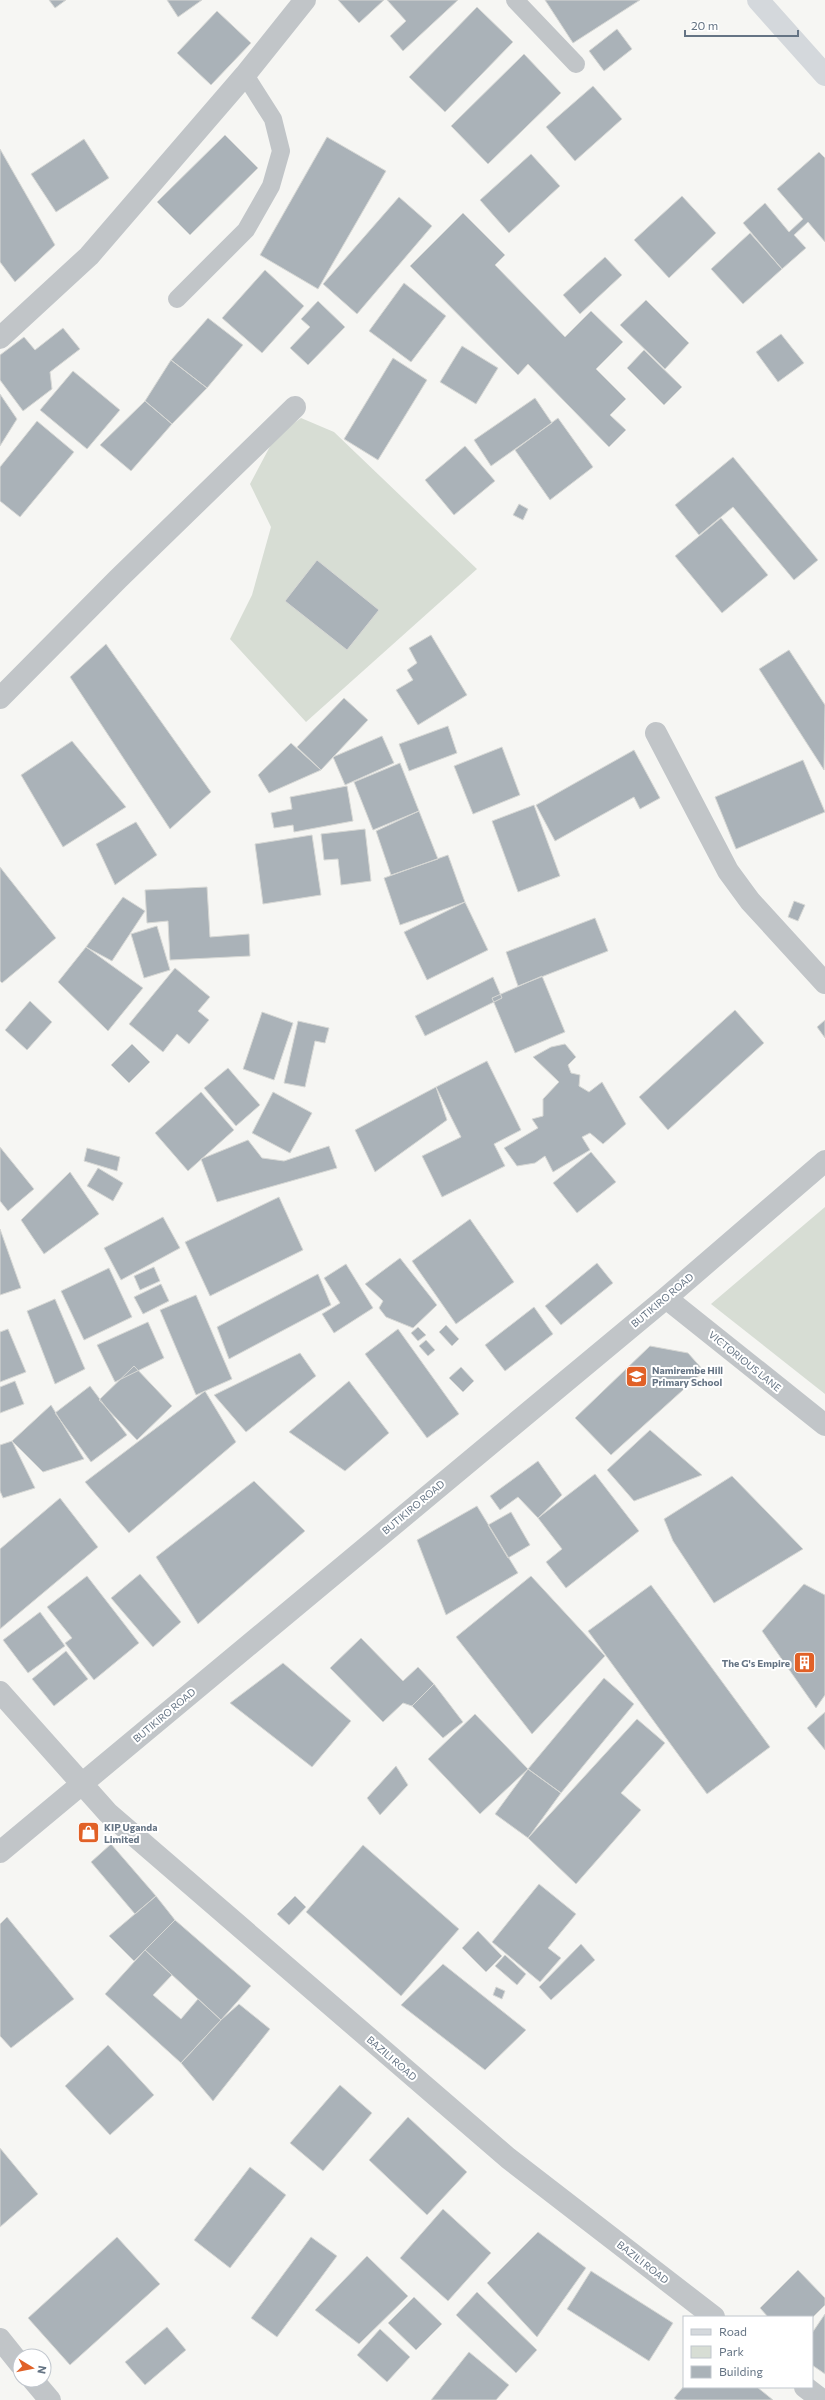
<svg xmlns="http://www.w3.org/2000/svg" width="825" height="2400" font-family="Commissioner,sans-serif">
<rect width="100%" height="100%" fill="#f6f6f3"/>
<path fill="#d7ddd4" d="M301,418L334,432L477,569L306,722L230,639L252,595L271,527L250,484L275,437Z
M825,1207V1394L711,1304Z"/>
<path fill="#aab2b8" stroke="#d7d8d5" d="M49,0H66L55,8Z
M167,0H202L178,17Z
M338,0H384L359,23Z
M387,0H458L403,51L390,36L406,21Z
M545,0H640L573,43Z
M477,7L513,42L445,112L409,77Z
M217,11L251,43L211,85L177,53Z
M617,29L632,49L604,71L589,51Z
M524,54L561,93L488,164L451,126Z
M593,86L622,119L575,161L546,127Z
M225,135L258,168L190,235L157,202Z
M327,137L386,171L318,289L260,255Z
M84,139L109,178L56,212L31,174Z
M0,149L55,245L15,282L0,262Z
M819,152L825,158V242L808,222L794,235L806,248L782,269L743,223L765,203L789,232L803,219L777,189Z
M531,154L560,186L509,233L480,200Z
M682,196L716,233L669,278L634,240Z
M399,197L432,226L357,314L323,284Z
M463,213L505,255L495,265L565,337L591,311L623,342L596,369L626,399L610,415L626,430L609,447L528,364L518,375L410,266Z
M750,233L782,269L743,304L711,269Z
M605,257L622,275L580,314L563,295Z
M265,270L304,306L262,353L222,318Z
M404,283L446,316L411,362L369,331Z
M646,300L689,343L665,369L620,325Z
M318,301L345,327L308,365L290,348L310,327L301,319Z
M208,318L243,345L207,388L171,360Z
M63,328L80,349L50,372L52,389L23,411L0,380V355L24,337L35,350Z
M781,334L804,363L778,382L756,352Z
M462,346L498,368L476,404L440,382Z
M644,350L682,387L664,405L627,368Z
M393,358L427,380L378,460L344,439Z
M171,360L207,388L172,424L145,401Z
M73,371L120,410L87,449L40,410Z
M0,394L17,419L0,446Z
M535,398L552,423L491,466L474,440Z
M145,401L172,424L131,471L100,445Z
M558,418L593,467L550,500L515,450Z
M37,421L74,452L20,517L0,501V467Z
M465,446L495,481L454,515L425,480Z
M733,457L818,560L794,580L733,507L699,535L675,505Z
M519,504L528,509L523,520L513,515Z
M721,518L768,575L722,613L675,556Z
M317,560L379,610L347,650L285,601Z
M431,635L467,695L418,725L396,690L413,680L407,670L417,663L409,648Z
M106,644L211,792L170,829L70,677Z
M789,650L825,705L824,770L759,669Z
M344,698L368,720L321,770L297,747Z
M448,726L457,753L409,771L399,744Z
M382,736L394,763L345,785L333,757Z
M72,741L126,807L63,847L21,775Z
M291,743L321,770L269,793L258,775Z
M502,747L520,795L473,814L454,766Z
M634,750L660,798L640,809L634,797L555,841L536,805Z
M803,760L825,812L736,849L715,797Z
M400,763L419,811L373,830L354,782Z
M347,786L353,821L294,832L293,825L274,828L271,813L292,809L290,797Z
M534,805L560,876L518,892L492,821Z
M419,811L438,859L391,875L376,831Z
M136,822L157,855L115,885L96,844Z
M365,829L371,881L341,885L338,859L324,860L321,834Z
M312,835L321,895L263,904L255,844Z
M448,855L465,902L400,925L384,878Z
M0,867L56,938L2,983L0,981Z
M207,887L210,937L249,934L250,956L170,960L168,921L147,923L145,890Z
M123,897L145,911L112,961L86,947Z
M794,901L805,905L798,921L788,917Z
M465,902L488,950L427,980L404,932Z
M595,918L608,951L518,986L506,952Z
M157,926L170,970L144,978L131,934Z
M86,947L143,988L108,1031L58,982Z
M175,968L210,997L198,1011L209,1020L189,1044L177,1034L163,1052L129,1024Z
M542,976L565,1032L515,1053L492,998Z
M493,977L502,998L425,1036L415,1016Z
M30,1001L52,1022L27,1050L5,1030Z
M735,1010L764,1043L668,1130L639,1097Z
M262,1012L293,1023L274,1080L243,1069Z
M825,1020V1038L817,1027Z
M298,1021L329,1028L325,1043L315,1041L305,1087L284,1083Z
M132,1044L150,1062L129,1083L111,1065Z
M565,1044L576,1057L568,1065L571,1073L580,1075L579,1086L589,1092L602,1082L626,1124L603,1144L590,1133L582,1137L590,1150L553,1172L545,1156L535,1163L517,1166L504,1148L538,1128L532,1119L543,1116V1099L559,1082L533,1057L551,1047Z
M487,1061L521,1130L494,1144L505,1166L442,1197L422,1156L461,1137L436,1087Z
M228,1068L260,1105L236,1126L204,1088Z
M436,1087L447,1120L375,1172L355,1130Z
M201,1092L234,1130L188,1171L155,1133Z
M273,1092L312,1113L290,1153L252,1133Z
M248,1140L262,1158L284,1161L329,1146L337,1168L217,1202L201,1159Z
M0,1147L34,1189L8,1211L0,1201Z
M87,1148L120,1157L117,1171L84,1161Z
M591,1152L616,1182L577,1213L553,1183Z
M98,1168L123,1183L113,1201L87,1186Z
M70,1172L99,1214L44,1254L21,1220Z
M279,1197L303,1250L210,1296L185,1242Z
M163,1217L180,1248L121,1280L104,1248Z
M470,1219L514,1282L456,1324L412,1261Z
M0,1229L21,1288L0,1295Z
M400,1258L437,1305L413,1328L386,1317L379,1308L383,1301L365,1284Z
M597,1263L613,1283L561,1325L545,1306Z
M346,1264L373,1308L334,1333L322,1314L340,1303L324,1278Z
M154,1267L160,1281L140,1290L134,1276Z
M109,1268L132,1317L84,1340L61,1291Z
M318,1274L331,1305L229,1359L217,1327Z
M161,1284L169,1301L143,1314L134,1297Z
M196,1295L232,1379L196,1395L160,1310Z
M55,1299L85,1369L55,1384L27,1311Z
M534,1307L553,1334L505,1371L485,1345Z
M148,1322L164,1358L115,1382L97,1345Z
M446,1325L459,1339L452,1346L439,1332Z
M418,1327L426,1335L418,1341L411,1333Z
M8,1329L26,1372L0,1382V1332Z
M398,1329L459,1414L427,1438L365,1354Z
M426,1340L435,1350L428,1356L419,1346Z
M650,1346L688,1353L704,1371L611,1455L575,1418Z
M300,1353L316,1376L246,1432L214,1395Z
M134,1366L172,1406L137,1440L99,1400Z
M461,1367L474,1381L463,1392L449,1378Z
M15,1381L24,1404L0,1413V1387Z
M349,1381L389,1433L345,1471L289,1432Z
M90,1386L127,1435L91,1462L55,1413Z
M205,1391L236,1442L129,1533L85,1482Z
M51,1405L84,1459L43,1472L12,1441Z
M650,1430L702,1475L634,1501L607,1470Z
M12,1441L35,1488L3,1498L0,1491V1445Z
M538,1461L562,1495L538,1518L518,1497L500,1510L490,1496Z
M595,1474L639,1531L566,1588L546,1562L562,1549L538,1518Z
M732,1476L803,1549L714,1603L673,1541L664,1519Z
M254,1481L305,1531L198,1624L156,1557Z
M60,1498L98,1547L0,1629V1549Z
M477,1506L518,1573L446,1615L417,1540Z
M511,1512L530,1545L508,1558L488,1525Z
M140,1574L181,1622L153,1647L111,1598Z
M87,1576L139,1643L94,1680L65,1643L72,1638L47,1607Z
M531,1576L605,1656L532,1734L456,1637Z
M804,1584L825,1595V1695L816,1708L762,1631Z
M651,1585L770,1747L707,1794L588,1631Z
M40,1612L65,1646L28,1673L3,1640Z
M361,1638L403,1681L418,1667L434,1684L412,1706L403,1703L383,1722L330,1668Z
M66,1651L88,1679L54,1706L32,1679Z
M283,1663L351,1721L312,1767L230,1703Z
M604,1678L634,1704L561,1793L528,1769Z
M434,1684L463,1722L443,1738L412,1706Z
M825,1712V1750L807,1728Z
M475,1714L528,1769L480,1814L428,1759Z
M637,1719L665,1743L621,1793L641,1810L576,1884L528,1838Z
M396,1766L408,1785L380,1815L367,1798Z
M528,1769L561,1793L528,1838L495,1814Z
M111,1844L156,1896L135,1914L91,1862Z
M363,1845L459,1929L401,1996L306,1912Z
M539,1884L576,1914L548,1948L561,1958L540,1982L492,1942Z
M156,1896L175,1920L134,1961L109,1936Z
M295,1896L306,1907L289,1925L277,1914Z
M7,1917L74,1999L11,2048L0,2036V1924Z
M175,1920L251,1986L221,2020L145,1950Z
M478,1931L502,1956L486,1972L462,1948Z
M581,1944L595,1960L551,2000L539,1987Z
M145,1950L172,1975L153,1995L181,2019L198,1999L221,2020L181,2063L105,1994Z
M505,1955L526,1974L517,1985L495,1966Z
M443,1964L526,2030L485,2070L401,2005Z
M496,1987L505,1991L502,1999L493,1995Z
M239,2004L270,2029L213,2101L181,2063L221,2020Z
M108,2045L154,2095L110,2135L65,2086Z
M340,2085L372,2113L323,2171L290,2143Z
M408,2117L467,2172L427,2215L369,2160Z
M0,2148L38,2194L0,2227Z
M250,2167L286,2195L230,2268L194,2240Z
M443,2209L491,2253L448,2301L400,2258Z
M538,2232L586,2268L537,2337L487,2283Z
M117,2237L160,2284L70,2365L28,2318Z
M311,2237L337,2256L277,2337L251,2318Z
M367,2256L408,2296L359,2344L315,2310Z
M798,2270L825,2298V2305L812,2318L768,2317L760,2308Z
M591,2271L673,2323L649,2361L567,2309Z
M477,2292L537,2350L516,2373L456,2315Z
M414,2297L442,2324L416,2350L388,2323Z
M825,2314V2374L812,2365V2333Z
M167,2327L186,2350L145,2385L125,2362Z
M380,2329L410,2357L387,2382L357,2355Z
M469,2352L509,2385L496,2400H431Z
M684,2386L757,2387L773,2400H677L674,2398Z"/>
<g fill="none" stroke-linecap="round" stroke-linejoin="round">
<path stroke="#c1c5c8" stroke-width="18" d="M515,0L576,64
M177,299L246,230L271,186L281,151L273,119L245,75"/>
<path stroke="#c1c5c8" stroke-width="22" d="M0,338L89,256L245,75L305,0
M0,698L118,579L295,407
M656,733L728,871L750,901L825,983
M666,1298L825,1425
M0,1692L108,1813L508,2158L714,2317
M0,1852L666,1298L825,1161
M0,2339L20,2364
M33,2380L50,2400
M805,2387L822,2400"/>
<path stroke="#d4d8dc" stroke-width="22" d="M758,0L825,75"/>
</g>
<defs>
<symbol id="school-square" viewBox="-11 -11 22 22"><rect x="-9" y="-9" width="18" height="18" rx="4" fill="#e16127" stroke="#fff"/><path d="M0-5L7-2L0 1L-7-2ZM-4 1L0 2.5L4 1V4Q0 6-4 4Z" fill="#fff"/></symbol>
<symbol id="building-square" viewBox="-11 -11 22 22"><rect x="-9" y="-9" width="18" height="18" rx="4" fill="#e16127" stroke="#fff"/><path d="M-4-6H4V6H1V3H-1V6H-4ZM-2.5-4.3h1.7v1.8h-1.7ZM.8-4.3h1.7v1.8H.8ZM-2.5-1h1.7V.8h-1.7ZM.8-1h1.7V.8H.8Z" fill="#fff"/></symbol>
<symbol id="shop-square" viewBox="-11 -11 22 22"><rect x="-9" y="-9" width="18" height="18" rx="4" fill="#e16127" stroke="#fff"/><path d="M-5-2.5h2.3a2.7 3.5 0 0 1 5.4 0H5L5.5 6h-11ZM-1.5-2.5h3a1.5 2.3 0 0 0-3 0Z" fill="#fff"/></symbol>
</defs>
<g fill-rule="evenodd">
<use href="#school-square" x="624" y="1364" width="25" height="25"/>
<use href="#building-square" x="792" y="1650" width="25" height="25"/>
<use href="#shop-square" x="76" y="1820" width="25" height="25"/>
</g>
<g text-anchor="middle" stroke-width="4" stroke-linejoin="round" paint-order="stroke">
<g font-size="10" fill="#657484" stroke="#fff">
<text transform="translate(662 1300) rotate(-40)" y="4">BUTIKIRO ROAD</text>
<text transform="translate(745 1361) rotate(39)" y="4">VICTORIOUS LANE</text>
<text transform="translate(413 1507) rotate(-40)" y="4">BUTIKIRO ROAD</text>
<text transform="translate(164 1715) rotate(-40)" y="4">BUTIKIRO ROAD</text>
<text transform="translate(392 2058) rotate(41)" y="4">BAZILI ROAD</text>
<text transform="translate(643 2262) rotate(38)" y="4">BAZILI ROAD</text>
</g>
<g font-size="10" font-weight="bold" fill="#657484" stroke="#fff" text-anchor="start">
<text x="652" y="1374">Namirembe Hill<tspan x="652" dy="12">Primary School</tspan></text>
<text x="790" y="1667" text-anchor="end">The G's Empire</text>
<text x="104" y="1831">KIP Uganda<tspan x="104" dy="12">Limited</tspan></text>
</g>
</g>
<rect x="683" y="2316" width="130" height="72" fill="#ffffff" stroke="#c1c7ce"/>
<rect x="691" y="2329" width="20" height="6" fill="#d4d8dc" stroke="#c1c7ce"/>
<text x="719" y="2336" font-size="12" fill="#657484">Road</text>
<rect x="691" y="2346" width="20" height="12" fill="#d7ddd4" stroke="#c1c7ce"/>
<text x="719" y="2356" font-size="12" fill="#657484">Park</text>
<rect x="691" y="2366" width="20" height="12" fill="#aab2b8" stroke="#c1c7ce"/>
<text x="719" y="2376" font-size="12" fill="#657484">Building</text>
<g transform="translate(32 2368) rotate(100)"><circle r="19" fill="#ffffff" stroke="#c1c7ce"/>
<path d="M0-3L7 15L0 10L-7 15Z" fill="#e16127"/>
<text y="-6" font-size="11" font-weight="bold" text-anchor="middle" fill="#657484">N</text>
</g>
<path d="M685 30v6h113v-6" fill="none" stroke="#657484" stroke-width="2"/>
<text x="691" y="30" font-size="12" fill="#657484" stroke="#ffffff" stroke-width="3" paint-order="stroke">20 m</text>
</svg>
